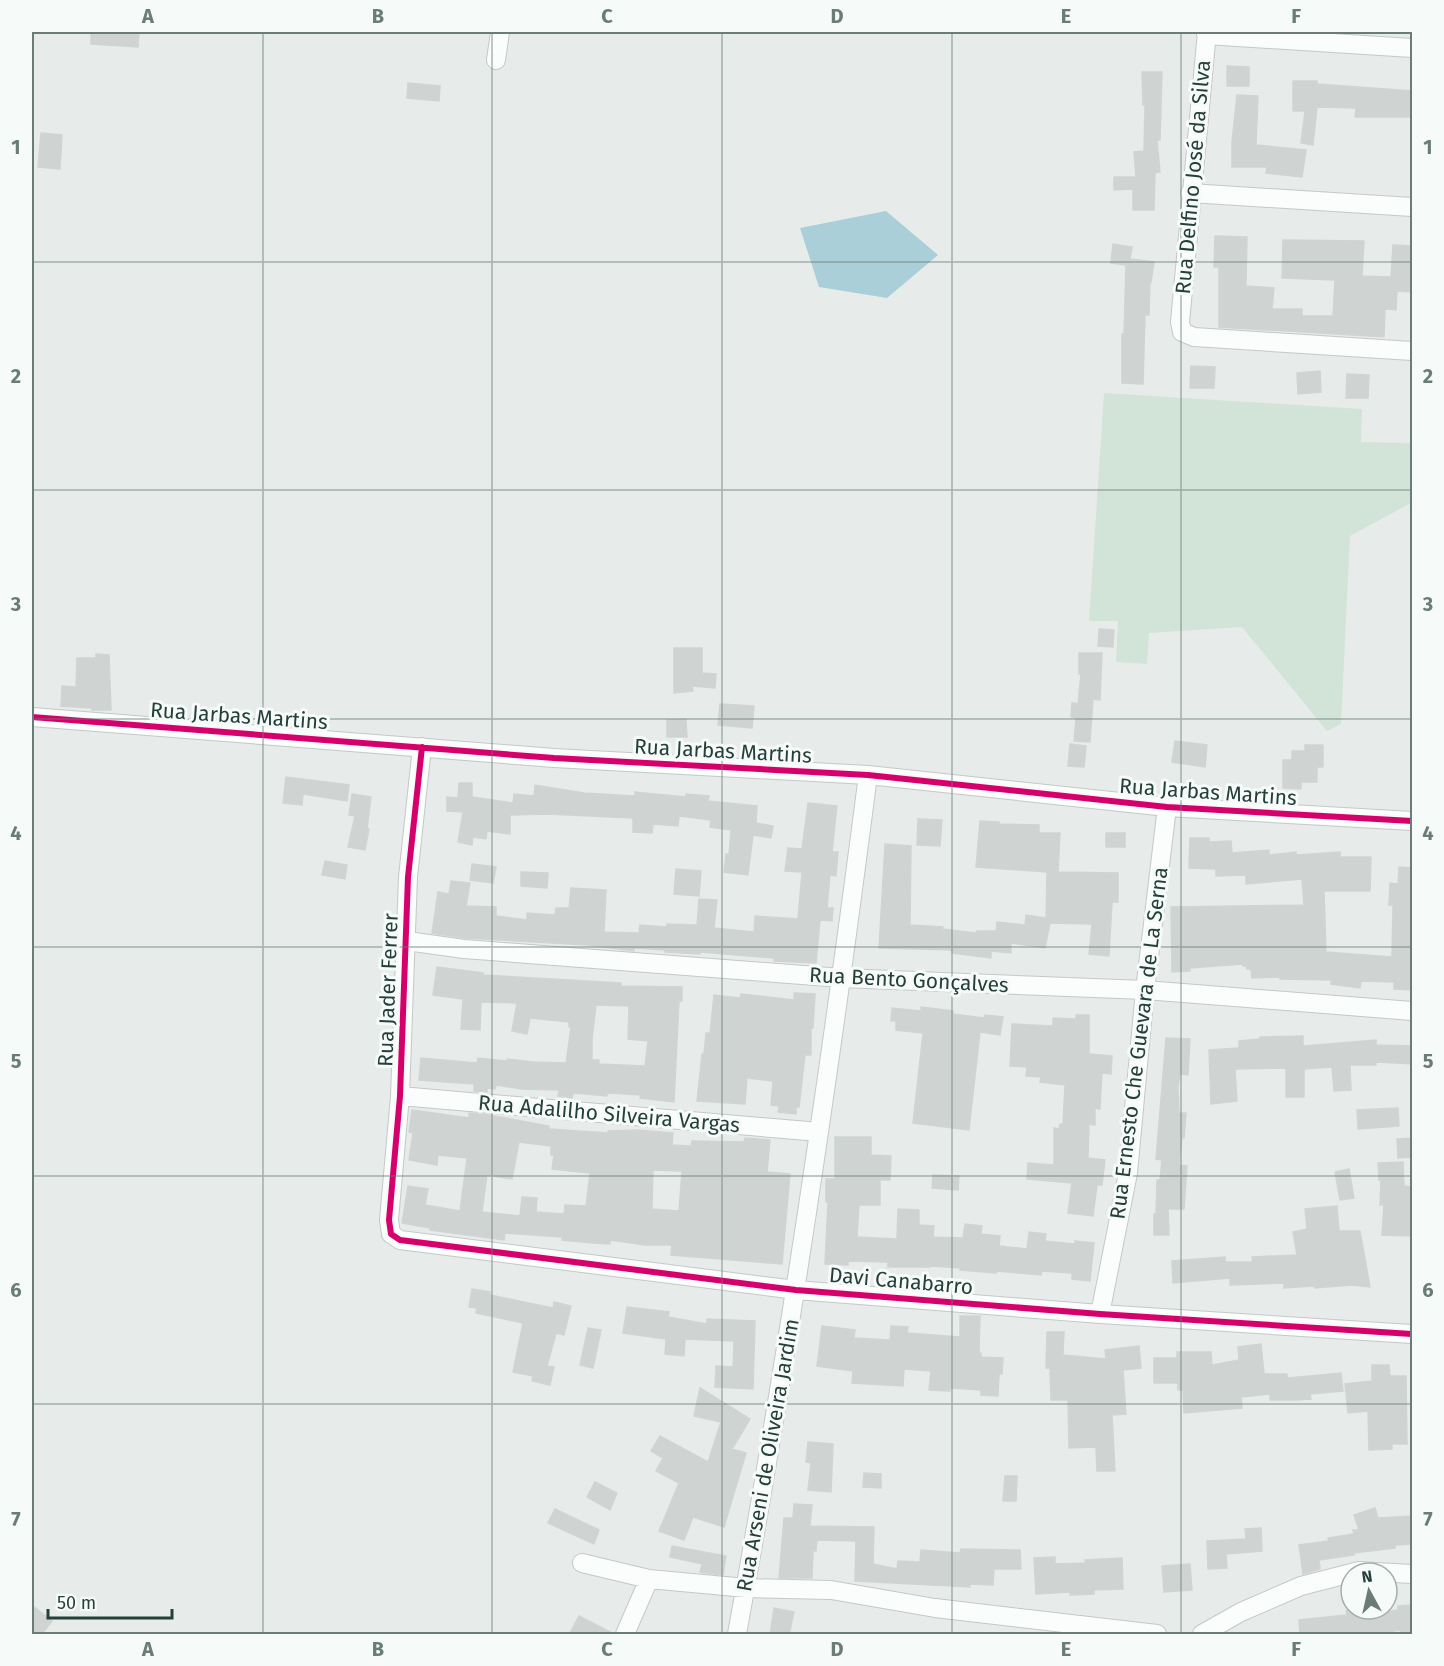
<svg xmlns="http://www.w3.org/2000/svg" width="1444" height="1666" font-family="'Fira Sans',sans-serif">
<rect width="100%" height="100%" fill="#e7ecea"/>
<path fill="#d2e4d8" d="M1104,393L1362,409L1361,442L1412,443L1411,503L1350,536L1341,724L1327,731L1242,627L1149,633L1147,664L1116,662L1118,621H1089Z"/>
<path fill="#aacfd8" d="M886,211L938,255L887,298L819,287L800,228Z"/>
<path fill="#cfd3d2" stroke="#d0d5d3" stroke-width="1.5" fill-rule="evenodd" d="M91,32H139L138,47L91,44Z
M1227,66L1249,67V86H1227Z
M1142,72H1162L1160,140H1157L1160,172L1155,173L1154,210H1133V189L1114,190V177H1136L1134,152L1144,151L1145,105H1143Z
M1293,81H1317V84L1413,91V117H1355L1356,108L1317,107L1313,145L1301,143L1305,111H1293Z
M408,83L440,86L439,101L407,98Z
M1237,95L1258,96L1256,145L1306,150L1302,177L1266,173L1267,167H1232V142Z
M41,133L62,135L60,169L38,167Z
M1215,236L1247,237L1246,286L1274,288L1272,309H1302V316H1333L1335,280L1282,278L1283,240L1364,241L1362,276L1391,277L1393,245L1413,246V292L1397,291L1396,310L1385,309L1384,337L1219,327V267H1214Z
M1113,244L1132,247L1130,259L1154,262L1151,282L1150,281L1149,315H1145L1143,384L1122,383V334H1124L1126,265L1111,263Z
M1191,366L1215,367L1214,388H1190Z
M1320,371L1321,392L1298,394L1297,373Z
M1347,374L1369,375L1368,398H1346Z
M1099,629L1114,630L1113,647L1098,646Z
M674,648H702V673L716,674L715,688L692,686L693,691L674,693Z
M1079,653H1102L1100,700L1093,699L1090,742L1074,741L1076,718L1071,717L1072,703L1078,704L1081,674H1079Z
M96,654L109,655L111,710H92V708L61,706L62,686L76,687L77,658H96Z
M720,704L754,706L752,728L718,725Z
M686,719L687,737H667V720Z
M1175,741L1207,745L1205,767L1172,762Z
M1070,744L1086,746L1084,767L1068,766Z
M1305,745H1323V767H1317V782H1301V789L1283,788V760H1292V751H1305Z
M286,777L349,785L347,801L303,794L302,805L283,803Z
M459,783H472V797L513,803L514,794L534,796L535,785L584,793L635,796V792L686,797V794L709,796L708,801L757,806L756,823L773,826L771,838L753,835L748,875L724,872L726,854L729,855L731,830L710,827L711,820L679,816L678,826L653,824L652,833L633,832V818L547,814L510,815V834L487,831L486,839L473,837L472,845L458,842L463,812L447,811V797L458,798Z
M352,794L371,797L367,829H369L365,850L348,847L355,816L349,815Z
M808,803L837,806L832,852H838L836,876L830,875L827,908H833L832,921L820,920L816,963L774,961V958L700,952V954L665,952V950L634,948V951L587,945L465,938L432,933L438,892L449,894L451,881L470,883L466,906L496,907V916L527,920V913L555,915L556,908H569L571,888L606,890L604,932L639,933L640,925L667,927V924L697,925L699,899L717,900L714,928L754,932L755,916L798,919L802,872L785,871L788,848L802,849Z
M918,819L942,820L940,846L917,845Z
M980,821L999,822V824L1039,825V833H1060L1058,872L1118,873V902H1112L1109,956L1089,954L1092,924L1050,923L1045,948L1011,943V953L991,951V958L952,953V950L879,948L885,844L911,846L910,925L943,927L942,929L976,933L977,931H996L997,922L1025,925L1026,915L1046,918L1047,872L976,867Z
M1106,833H1125V847H1106Z
M1190,838H1209V842L1231,841L1232,853L1269,850V855L1296,852V855L1340,852V857H1371L1370,891H1324L1326,952L1392,957L1393,905H1389L1390,883L1398,884L1399,867L1413,868V990L1394,989V982L1361,981L1360,988L1331,984V980L1280,979V977L1252,978L1251,969H1247L1246,966H1243V964L1190,968V971L1172,972L1171,907L1304,905L1302,879L1246,884V875L1216,876V869L1189,868Z
M325,861L347,865L345,879L322,875Z
M472,864L496,867L493,883L470,880Z
M676,869L701,871L699,896L674,894Z
M521,872L548,873L547,888L521,886Z
M437,967L483,973V975L621,983V986L682,987V1001H679L674,1102L640,1098L641,1095L607,1093V1096L573,1093L572,1098L558,1096L559,1090L522,1089L496,1085L495,1089L487,1088V1092L474,1091V1084L419,1080L421,1058L477,1063L478,1058L507,1061V1059L533,1062L566,1063L571,1027H569V1022L530,1018L527,1034L512,1031L517,1003L481,1002L480,1030L461,1029L463,999L433,995ZM596,1005L629,1006L628,1039L648,1041L645,1066L599,1064V1060H592V1039Z
M794,993L815,994L813,1028H811V1055H805L799,1107H796V1114L778,1112L779,1106L771,1105L773,1081L747,1078L745,1104L697,1101L702,1054H704L706,1033H710L714,995L740,998L741,994L794,1000Z
M921,1007L953,1011V1014L984,1018L985,1015L1003,1017L1000,1035L980,1032L969,1130L913,1123L923,1033L896,1030V1021H891L892,1008L921,1011Z
M1076,1015H1089V1054L1112,1056L1111,1074L1102,1073L1100,1109L1095,1108V1125L1089,1124L1088,1158L1105,1160L1102,1185H1097L1093,1216L1068,1213L1072,1183L1027,1179L1028,1163L1054,1165V1128L1059,1129L1060,1124H1063L1065,1085L1040,1082L1041,1077L1026,1076L1027,1067L1010,1066L1012,1024L1053,1026V1018L1076,1019Z
M1303,1036V1046L1376,1040V1045L1413,1046V1064L1376,1062V1065H1350L1351,1090L1334,1091L1332,1067L1304,1069V1097H1286V1068L1235,1069L1237,1101L1211,1104L1209,1050L1239,1048V1041L1260,1039V1037Z
M1166,1038L1190,1039L1188,1075L1180,1074L1178,1087L1179,1113H1186L1184,1138H1182L1179,1165L1187,1166L1184,1209H1168L1169,1235H1154V1214H1156L1157,1180H1160L1162,1160L1156,1159Z
M1398,1108L1399,1126L1358,1129L1357,1110Z
M412,1110L469,1118V1113L489,1115L549,1126V1129L608,1133V1131L637,1130L673,1133L672,1145L691,1146L692,1141L744,1142L745,1138L770,1140L767,1172L790,1174L782,1264L671,1255L672,1245H645L610,1240V1244L593,1243L562,1240V1237L505,1233L504,1240L430,1230V1228L402,1223L408,1186L428,1189L425,1205L460,1211L467,1158L438,1155L437,1165L409,1160L413,1133L409,1132ZM519,1142L551,1146V1155H554L552,1169L590,1173L586,1206L565,1205L564,1214L536,1212L537,1198L522,1197L520,1216L482,1212L487,1175L512,1179ZM653,1170L682,1171L679,1211L652,1209Z
M835,1137H871V1155L891,1156L890,1180H880V1205H859L857,1237L897,1239L898,1209L919,1210V1225L934,1226L933,1237L963,1238L965,1224L982,1226L981,1234L1000,1236L999,1246L1027,1249L1029,1232L1046,1234L1045,1241L1075,1244V1241L1094,1243L1090,1281L1072,1279V1273L1042,1271L1041,1275L997,1271L996,1273L960,1270V1268L930,1266V1267H888V1262L848,1261V1265L825,1264L828,1202H826V1179H835Z
M1413,1138V1157L1398,1158L1397,1139Z
M1403,1162L1404,1186L1413,1187L1410,1236L1382,1235L1384,1205H1380L1381,1180H1379L1378,1163Z
M1349,1169L1354,1198L1340,1200L1335,1172Z
M933,1175L959,1176L958,1190L932,1188Z
M1337,1206L1339,1231H1360L1370,1287L1351,1285L1315,1288L1314,1286L1284,1288V1283L1230,1285V1278L1173,1283L1172,1261L1225,1257V1262H1253L1252,1257L1297,1255L1293,1232L1307,1229L1305,1209Z
M472,1289L490,1292V1295L553,1308L554,1302L571,1306L564,1335L556,1333L547,1366L554,1367L550,1385L532,1381L533,1376L513,1372L523,1323L476,1313L477,1308L469,1307Z
M627,1307L669,1312L668,1317L707,1324V1319L755,1321L753,1389L715,1387L716,1366L733,1367L734,1341L685,1339L684,1356L665,1354L666,1339L623,1333Z
M960,1316H980L979,1353H981V1357L1003,1358L1002,1374H999L998,1396L981,1395V1390L950,1388V1391L929,1390L931,1371L904,1369L903,1386L852,1383L853,1371L817,1366L822,1326L855,1330L854,1338L890,1340L891,1326L908,1327L907,1333L960,1337Z
M588,1328L601,1330L593,1368L580,1365Z
M1047,1332H1064L1063,1355L1106,1359L1105,1350L1139,1346L1141,1368L1123,1370L1126,1414L1112,1415L1115,1471H1097L1096,1447L1069,1448L1068,1400H1051L1050,1368H1046Z
M1261,1344L1264,1374H1287V1378L1341,1373L1343,1391L1310,1394L1311,1399L1296,1400H1270V1394L1241,1397L1242,1408L1184,1413L1183,1390H1178V1383H1154V1358H1177V1352H1211L1212,1365L1239,1360L1238,1347Z
M1372,1365H1389L1390,1376H1406L1407,1444H1392V1449L1369,1450L1368,1411L1348,1413L1345,1384L1372,1381Z
M700,1388L750,1419L732,1449L746,1453L724,1527L693,1517L684,1540L659,1531L679,1483L656,1471L663,1458L651,1451L660,1436L708,1462L721,1422L694,1416Z
M808,1442L833,1444L831,1492L808,1490L811,1463L806,1462Z
M864,1473L881,1474V1488L863,1487Z
M1005,1476H1017L1016,1501H1003Z
M595,1482L617,1493L610,1510L587,1497Z
M794,1504L812,1505L810,1526L874,1527L873,1564L897,1569L898,1561L920,1562L921,1550L960,1553L961,1549L1020,1550L1021,1569H994L993,1585L970,1584V1587L855,1581L856,1541L817,1540L816,1551H813L812,1578H779L784,1518H793Z
M1375,1508L1378,1518L1413,1516V1544L1395,1545V1548L1353,1553L1354,1555L1319,1560L1320,1569L1303,1574L1299,1545L1329,1541L1328,1538L1354,1534L1353,1530H1359L1354,1515Z
M555,1509L599,1530L594,1544L548,1523Z
M1261,1528L1262,1551L1226,1554L1227,1568L1208,1569L1207,1541L1246,1539L1245,1529Z
M672,1546L726,1556L723,1575L700,1572L702,1564L670,1557Z
M1055,1557V1564L1085,1563V1560L1122,1558L1123,1589L1094,1590V1594L1070,1595V1592L1036,1594L1034,1558Z
M1190,1564L1192,1590L1164,1592L1162,1566Z
M32,1605L52,1621L41,1635H32Z
M1413,1605V1635H1401L1400,1630L1369,1635H1300L1299,1620L1347,1615L1346,1611L1355,1609H1364L1366,1614L1398,1610V1606Z
M774,1608L794,1612L789,1635H770Z
M579,1616L614,1634V1635H569Z"/>
<g fill="none" stroke-linecap="round" stroke-linejoin="round">
<defs>
<path id="minor" d="M1207,32L1180,322L1182,332L1194,337L1412,351
M1206,35L1412,48
M496,60L500,32
M1190,193L1412,207
M32,717L554,758L868,775L1167,807L1412,821
M422,747L408,877L400,1096L389,1220L391,1234L400,1240L796,1290L1100,1314L1412,1334
M407,941L464,949L842,978L1145,990L1412,1011
M400,1096L819,1132
M1100,1314L1128,1173L1145,990L1167,807
M582,1563L649,1579L746,1588L831,1590L935,1608L1157,1634
M625,1634L649,1579
M737,1634C789,1349 831,1063 868,775
M1202,1634L1241,1612L1301,1586L1359,1571L1412,1574"/>
</defs>
<use href="#minor" stroke="#c4c9c7" stroke-width="20"/>
<use href="#minor" stroke="#fbfcfc" stroke-width="18"/>
<defs>
<path id="cycleway" d="M32,717L554,758L868,775L1167,807L1412,821
M422,747L408,877L400,1096L389,1220L391,1234L400,1240L796,1290L1100,1314L1412,1334"/>
</defs>
<use href="#cycleway" stroke="#f6faf8" stroke-width="10"/>
<use href="#cycleway" stroke="#d6006c" stroke-width="6"/>
</g>
<path fill="none" stroke="#697c78" stroke-width="1.5" stroke-opacity="0.55" d="M263,32V1634M492,32V1634M722,32V1634M952,32V1634M1181,32V1634M32,262H1412M32,490H1412M32,719H1412M32,947H1412M32,1176H1412M32,1404H1412"/>
<g text-anchor="middle" stroke-width="6" stroke-linejoin="round" paint-order="stroke">
<g font-size="21" fill="#253f3a" stroke="#f6faf8">
<text transform="translate(1193 177) rotate(-85)" y="7">Rua Delfino José da Silva</text>
<text transform="translate(239 716) rotate(4)" y="7">Rua Jarbas Martins</text>
<text transform="translate(723 751) rotate(3)" y="7">Rua Jarbas Martins</text>
<text transform="translate(1208 792) rotate(4)" y="7">Rua Jarbas Martins</text>
<text transform="translate(909 980) rotate(3)" y="7">Rua Bento Gonçalves</text>
<text transform="translate(388 990) rotate(-88)" y="7">Rua Jader Ferrer</text>
<text transform="translate(1139 1043) rotate(-83)" y="7">Rua Ernesto Che Guevara de La Serna</text>
<text transform="translate(609 1114) rotate(5)" y="7">Rua Adalilho Silveira Vargas</text>
<text transform="translate(901 1281) rotate(5)" y="7">Davi Canabarro</text>
<text transform="translate(768 1455) rotate(-80)" y="7">Rua Arseni de Oliveira Jardim</text>
</g>
</g>
<rect width="1444" height="1666" fill="none" stroke="#f6faf8" stroke-width="66"/>
<g transform="translate(1369 1591) rotate(352)"><circle r="28" fill="#f6faf8" stroke="#a2afac" stroke-width="1.5"/>
<path d="M0-4.5L10 22L0 15L-10 22Z" fill="#697c78"/>
<text y="-9" font-size="16" font-weight="bold" text-anchor="middle" fill="#253f3a">N</text>
</g>
<path d="M48 1609v9h124v-9" fill="none" stroke="#253f3a" stroke-width="3"/>
<text x="57" y="1609" font-size="18" fill="#253f3a" stroke="#f6faf8" stroke-width="4.5" paint-order="stroke">50 m</text>
<rect x="33" y="33" width="1378" height="1600" fill="none" stroke="#697c78" stroke-width="2"/>
<g font-size="20" text-anchor="middle" font-weight="bold" fill="#697c78">
<text x="148" y="23">A</text>
<text x="378" y="23">B</text>
<text x="607" y="23">C</text>
<text x="837" y="23">D</text>
<text x="1066" y="23">E</text>
<text x="1296" y="23">F</text>
<text x="16" y="154">1</text>
<text x="1428" y="154">1</text>
<text x="16" y="383">2</text>
<text x="1428" y="383">2</text>
<text x="16" y="611">3</text>
<text x="1428" y="611">3</text>
<text x="16" y="840">4</text>
<text x="1428" y="840">4</text>
<text x="16" y="1068">5</text>
<text x="1428" y="1068">5</text>
<text x="16" y="1297">6</text>
<text x="1428" y="1297">6</text>
<text x="16" y="1526">7</text>
<text x="1428" y="1526">7</text>
<text x="148" y="1656">A</text>
<text x="378" y="1656">B</text>
<text x="607" y="1656">C</text>
<text x="837" y="1656">D</text>
<text x="1066" y="1656">E</text>
<text x="1296" y="1656">F</text>
</g>
</svg>
